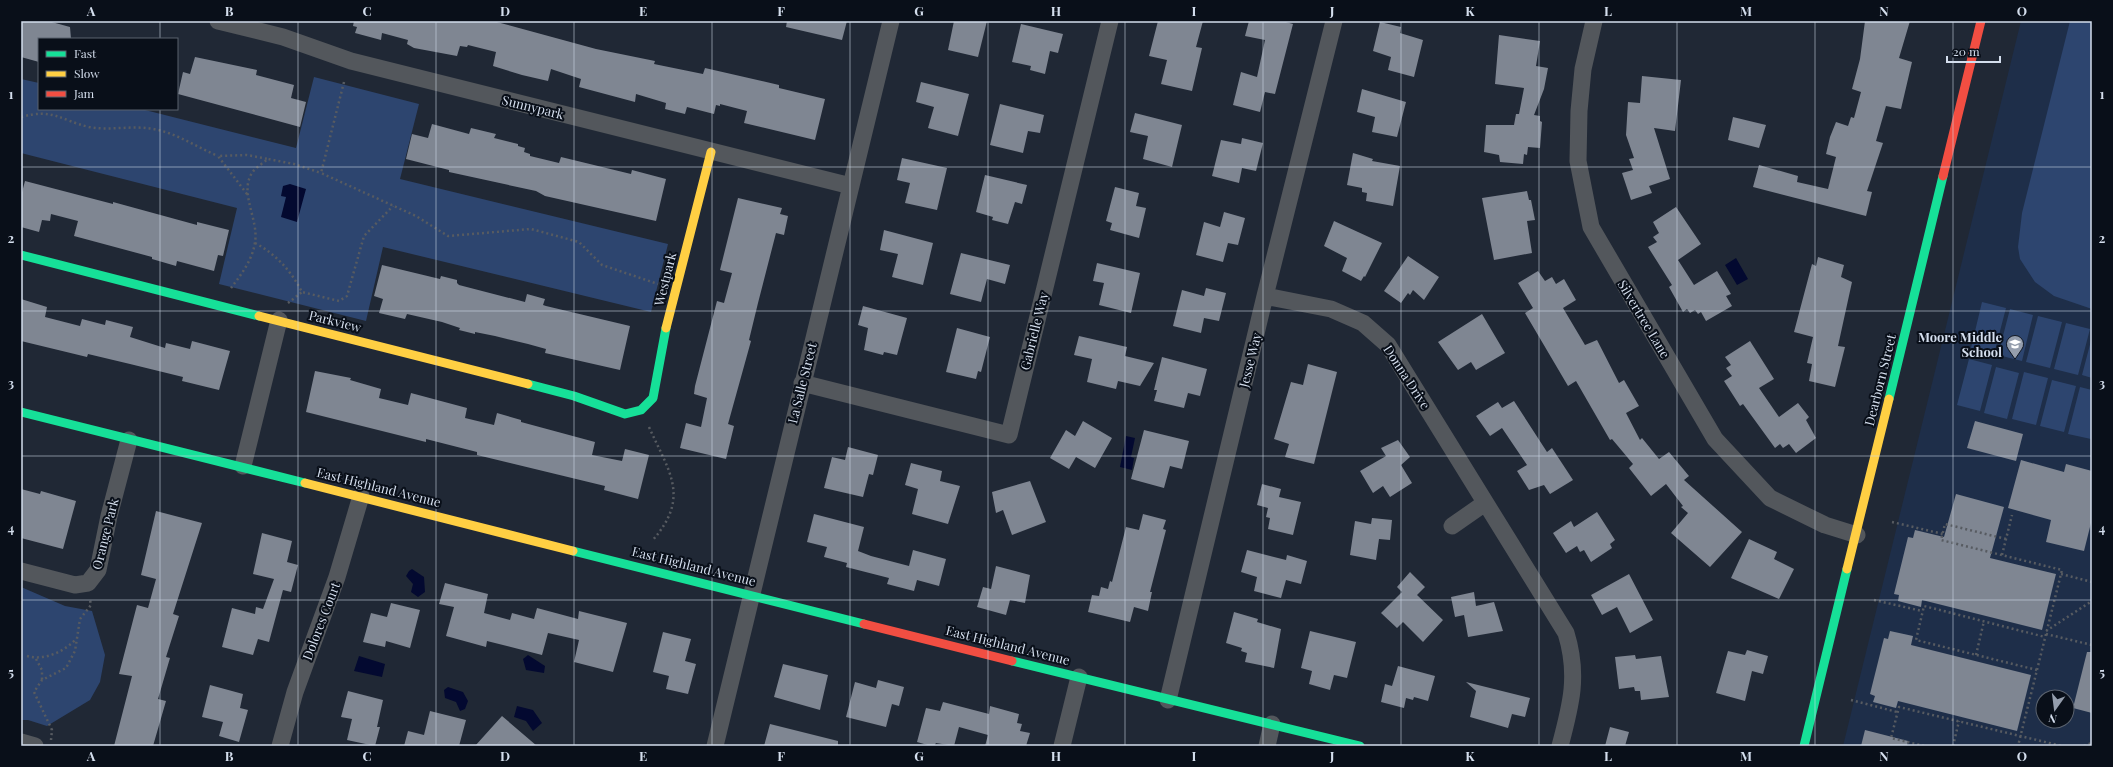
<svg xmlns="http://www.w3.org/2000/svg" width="2113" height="767" font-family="'Playfair Display',serif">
<rect width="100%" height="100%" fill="#202835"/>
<path fill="#1e2e49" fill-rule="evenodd" d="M2021,21H2092V746H1843ZM2043,697H2067V721H2043Z"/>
<path fill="#2d456f" d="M2070,21H2092V309L2054,296L2035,282L2020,259L2018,247L2022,213Z
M314,77L419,104L400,179L668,244L651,312L383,247L366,321L219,284L237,208L21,153V79L39,83V109H141L296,148Z
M1982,302L2006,308L1994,354L1971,348Z
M2010,309L2033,315L2022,361L1998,355Z
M2038,316L2062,322L2050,368L2026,362Z
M2066,323L2090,329L2078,375L2054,369Z
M2092,337V378L2082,375Z
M1969,359L1992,365L1980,411L1957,405Z
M1996,367L2019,373L2007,419L1984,413Z
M2024,372L2048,378L2036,425L2012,419Z
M2052,380L2076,386L2064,432L2040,426Z
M2080,387L2092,390L2091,439L2068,434Z
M21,587L65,606L92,611L105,655L100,682L90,700L47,726L28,720H21Z"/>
<path fill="#030930" d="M290,184L306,189L297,222L281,217L286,197L281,196L283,186Z
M1736,258L1748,279L1737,285L1725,265Z
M1126,436L1135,438L1131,457L1134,458L1132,470L1120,467Z
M412,569L424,577L425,592L418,597L411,592L413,584L406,576L409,571Z
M528,655L545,666L544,673L526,670L523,659Z
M359,656L385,664L382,677L354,671Z
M448,687L463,692L468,701L465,709L460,711L456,702L445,698L444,690Z
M517,706L533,710L542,723L533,731L526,721L514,717Z"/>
<path fill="#7f8692" d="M21,21H48L70,27L71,39H39V62L21,57Z
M354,21H493L596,49L655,61L654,64L703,74L705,68L779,85V88L825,99L815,140L744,123L747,111L720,104V106L716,105L714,114L687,107L685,114L665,109L666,103L636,94L635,102L579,87L581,79L551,69L548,81L522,75L493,66L496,52L468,45L467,47L460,46L457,56L414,48L407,44L408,40L382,33L381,40L355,33L357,27L353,26Z
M787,21H847L842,40L786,27Z
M954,21H987L978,57L948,50Z
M1158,21H1203L1196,47L1202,48L1192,91L1161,84L1167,60L1149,56Z
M1249,21H1282L1293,24L1275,94L1265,92L1260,112L1233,105L1241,72L1257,77L1265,40L1245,36Z
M1865,21H1910L1899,58L1912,62L1901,109L1886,106L1876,141L1883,143L1867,191L1872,192L1866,216L1753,187L1759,165L1798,176L1797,182L1828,189L1836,157L1826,154L1830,137L1836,122L1848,126L1851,117L1854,118L1861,92L1852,89L1860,59Z
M1380,22L1401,27L1400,33L1423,40L1414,77L1388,70L1391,57L1373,51Z
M1021,24L1063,34L1058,53L1050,51L1045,74L1030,70L1031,66L1012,62Z
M1499,35L1540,41L1536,66L1548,68L1544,89L1534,115L1540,116V121L1542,122L1540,148L1528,147L1527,155L1524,154L1523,164L1500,162L1499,155L1484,152L1486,125H1514L1516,114H1519L1524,88L1495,84Z
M195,57L257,70L256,75L294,85L291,98L306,102L300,127L178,94L183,72L190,74Z
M1642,76L1681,80L1675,131L1654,128L1670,179L1649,186L1652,193L1631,200L1622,173L1633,170L1629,159L1634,158L1626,135L1628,102L1640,103Z
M921,82L969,94L958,136L928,128L934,107L916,102Z
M1362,89L1406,102L1397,137L1372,132L1375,117L1357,112Z
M1000,104L1044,115L1040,133L1028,131L1023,153L990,145Z
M1135,113L1182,125L1172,167L1143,159L1148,136L1130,132Z
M1733,117L1766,125L1759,148L1728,140Z
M432,124L469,134L471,128L496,134L494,138L518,144V146L525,148L524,152L530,154V156L559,163L561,157L631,174L632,170L666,179L656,221L545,196L536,191L449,172V170L406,159L412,134L428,138Z
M1242,138L1263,143L1256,171L1242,168L1239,183L1212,176L1221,140L1241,144Z
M1353,153L1373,159L1372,161L1400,166L1393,206L1366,201L1367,193L1362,192V188L1347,185Z
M902,158L947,168L937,210L905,203L910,183L897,180Z
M985,175L1027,185L1022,204L1015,202L1008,224L992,220L993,217L976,212Z
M25,181L113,204V202L197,225V222L229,230L223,256L218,255L214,271L177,261L176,266L152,259V257L74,236L78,221L51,214L50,221L42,220L39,232L21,227V196Z
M1115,187L1139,193L1136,206L1146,208L1139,238L1110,230L1112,223L1106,221Z
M1527,191L1529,200H1531L1535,220L1527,221L1532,253L1494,260L1482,198Z
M738,198L782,208L780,214L788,216L784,235L776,233L758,303L749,340L751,341L728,424L734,426L726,459L680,448L686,423L701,427L707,398L694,394L695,386L717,301L724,303L732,273L720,270Z
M1676,207L1701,244L1678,260L1694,285L1717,271L1731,294L1726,296L1732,306L1706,321L1701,312L1698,314L1695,310L1690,313L1687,309L1683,312L1669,287L1672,285L1648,247L1657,242L1653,237L1659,233L1653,222Z
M1224,212L1245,218L1238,245L1228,243L1223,262L1196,255L1204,222L1220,227Z
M1334,221L1382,243L1365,277L1364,276L1361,281L1342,271L1347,258L1324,246Z
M884,230L933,243L923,285L892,277L898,254L880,250Z
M961,253L1010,265L1005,284L987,279L981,302L950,294Z
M1408,256L1439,277L1424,300L1413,290L1410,295L1408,293L1401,303L1384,291Z
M1818,257L1844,265L1841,277L1852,282L1838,346L1845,347L1835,387L1809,381L1812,364L1807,363L1813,337L1794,332L1812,264L1816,266Z
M1097,263L1140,273L1131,313L1099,305L1104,283L1093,281Z
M382,265L440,279L441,276L457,280V283L459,285L525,302L527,294L545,299L543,305L546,306L630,326L620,370L545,353L546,349L528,344L495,336L475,332V334L459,330L460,328L442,322L407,314L405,319L379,313L383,299L374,296Z
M1538,271L1545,281L1552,277L1556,284L1564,279L1576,300L1563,308L1585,345L1597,340L1619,383L1624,380L1639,406L1626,413L1640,440L1642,438L1659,459L1669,452L1689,476L1684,480L1742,532L1710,567L1671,533L1688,513L1681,507L1683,506L1666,484L1651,496L1629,468L1633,464L1612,439L1610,440L1576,381L1568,386L1525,313L1533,308L1518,283Z
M1206,288L1226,293L1219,321L1204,318L1201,333L1173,326L1182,290L1204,296Z
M21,299L47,307L45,317L80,326L82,319L105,325L106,320L133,327L130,337L165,348L166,343L190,349L192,341L230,351L219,390L182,381L183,377L130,364L88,354L87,357L21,341Z
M863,306L907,318L897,355L884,352L883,355L864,350L868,328L858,325Z
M1482,314L1505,353L1476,370L1471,362L1458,370L1438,342Z
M957,328L990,337L981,372L978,371L976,379L946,372Z
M1079,336L1127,347L1125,356L1154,363L1140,386L1118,381L1116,389L1087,382L1092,359L1074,355Z
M1750,341L1774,379L1759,388L1779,417L1798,403L1809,417L1806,420L1816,438L1796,453L1789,444L1783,448L1780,444L1775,448L1743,404L1740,406L1724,381L1732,376L1726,368L1731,365L1725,357Z
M1162,357L1207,369L1200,396L1188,393L1184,408L1154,401L1157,390H1154Z
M1308,364L1337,372L1314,464L1285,457L1289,444L1274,439L1291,382L1303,385Z
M315,371L351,378L350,380L381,389L379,398L408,405L411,393L467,408L465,418L494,425L497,413L521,420V422L595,442L592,455L622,461L625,449L649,455L638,499L604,490L605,486L477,455V452L426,439V442L306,412Z
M1514,401L1547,452L1552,448L1573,480L1550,494L1544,485L1529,490L1517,471L1527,465L1502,428L1490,436L1476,416L1498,402L1502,408Z
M1083,421L1112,438L1095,468L1076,457L1069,469L1050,458L1066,430L1075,436Z
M1975,421L2023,434L2016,461L1967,448Z
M1144,430L1189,441L1182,469L1170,466L1164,488L1131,479Z
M1398,440L1410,457L1401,465L1412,483L1390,497L1383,486L1373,493L1360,471L1386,456L1381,448Z
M848,447L878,455L873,475L869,474L863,497L824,488L832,457L845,460Z
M2021,460L2064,472L2066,464L2092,471V519L2084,551L2046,542L2051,520L2008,508Z
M911,463L942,471L940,481L960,486L948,524L912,514L918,489L905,485Z
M1030,481L1046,522L1012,535L1003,510L996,513L992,492Z
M1262,484L1281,489L1279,497L1301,502L1293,535L1268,529L1270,518L1266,517L1268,508L1257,505Z
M21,489L40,494L41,491L76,501L63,549L21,538Z
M1956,494L2004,507L1990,558L2056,574L2042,630L1922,600L1921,607L1898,601L1899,595L1894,594L1908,537L1913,538L1915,530L1944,537Z
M156,511L202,523L173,614L179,616L166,657L170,658L158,699L166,701L153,746H114L132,676L119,674L137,605L148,608L156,579L141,575Z
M1597,512L1615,540L1610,544L1612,548L1591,562L1584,550L1580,552L1577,546L1566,553L1553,533L1571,521L1574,527Z
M814,514L864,527L858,551L871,556L909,566L913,550L946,559L939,586L917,580L914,591L887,584L889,578L846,567L847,563L824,557L827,547L807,542Z
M1143,514L1166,520L1163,529L1166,530L1150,592H1152L1148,611L1134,607L1130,622L1088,612L1092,595L1099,596L1101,587L1108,589L1110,581L1112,582L1126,527L1139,530Z
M1372,518L1392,520L1390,540L1379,539L1376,560L1350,555L1355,521L1371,524Z
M262,533L292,541L287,562L298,565L291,592L283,590L269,642L258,639L253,655L222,647L232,608L255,614L256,607L263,609L274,579L253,574Z
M1749,539L1777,552L1774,559L1794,569L1779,599L1731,578Z
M1247,550L1286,560L1287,555L1307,561L1301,584L1286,580L1281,598L1254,591L1257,577L1241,572Z
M996,566L1030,575L1025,603L1010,600L1006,615L977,607L983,587L991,589Z
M1410,572L1425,587L1417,595L1443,620L1423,642L1403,622L1397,628L1381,613L1402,592L1397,587Z
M1629,574L1653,620L1630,633L1617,607L1602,615L1591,595Z
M445,583L488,594L484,613L510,620L512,613L534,619L537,608L578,619L579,611L627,623L613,672L574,662L579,640L548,633L542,655L487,641L486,647L446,636L454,607L439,604Z
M1474,592L1476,606L1494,602L1503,631L1468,637L1464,615L1455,617L1451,597Z
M391,603L420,610L410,648L386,641L385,647L363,642L371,613L387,617Z
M1234,612L1258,619L1257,622L1281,629L1274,668L1245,662L1247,653L1241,651L1242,648L1226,643Z
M1310,631L1356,642L1347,678L1334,675L1330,690L1309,684L1312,671L1301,668Z
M1890,631L1913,636L1911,645L2031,675L2017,731L1898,701L1896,708L1873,702L1875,696L1870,694L1884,638L1888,639Z
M663,632L691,639L685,661L696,664L688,694L666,689L669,676L653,672Z
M1747,650L1768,656L1763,674L1752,671L1745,701L1716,693L1728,651L1745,655Z
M2087,652H2092V713L2073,708Z
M1635,655L1636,659L1661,656L1669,697L1641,700L1640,691H1635L1634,687L1619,689L1615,657Z
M783,664L828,675L820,710L774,697Z
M1398,666L1435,676L1428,701L1414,697L1413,700L1406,698L1404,708L1381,702L1385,684L1392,686Z
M878,680L904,687L899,706L892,704L886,727L846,717L855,682L876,688Z
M1466,682L1530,698L1525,717L1512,714L1508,728L1470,717L1476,691Z
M210,685L243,694L240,708L248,710L239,742L219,736L223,722L202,717Z
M348,691L383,700L377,727H380L375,746L347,740L352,719L341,717Z
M943,702L989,714L990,706L1019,714L1017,723L1022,724L1020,731L1030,733L1026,746H985L988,735L959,727L954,746L936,743L934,746H931L917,742L926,708L940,711Z
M430,711L466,720L459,746H404L408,731L424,735Z
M502,716L537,746H475Z
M770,724L838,741V746H764Z
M1610,727L1629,732L1625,746H1605Z
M1865,730L1908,741L1907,746H1861Z"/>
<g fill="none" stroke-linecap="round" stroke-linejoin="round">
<path stroke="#575b61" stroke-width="2.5" stroke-dasharray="2 3" stroke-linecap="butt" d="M344,82L321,173L416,216L448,236L531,229L579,242L602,265L658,284
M21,117C53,108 60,120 89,127C110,131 132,125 153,129C177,133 196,147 218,156
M247,194L218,156L247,155L268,159
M255,243C276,254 291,271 302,292L339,301L347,296L364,236L393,206
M231,288C241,275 253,259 255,242C259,220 239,193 252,173C255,168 263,163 268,159L294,164L321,173
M288,303L302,292
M649,427C669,472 691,497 652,541
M1892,522L1943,534
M2006,539L1945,524L1941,540L2062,570L2018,746
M2002,555L2012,515
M2061,574L2092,582
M1874,600L1922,611
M2046,631L2092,601
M2046,634L2092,645
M1976,655L1984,621
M27,656C44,661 64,652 76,639
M36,659L42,670V680
M2037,670L1916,640L1924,606L2045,637
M1851,700L1897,712
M51,740L52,730L34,692L42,680L66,668L75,651L80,619L91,605L90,600
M1924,746L1891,738L1899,707L2062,746
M1953,746L1959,721
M2084,746L2092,743"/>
<path stroke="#53575c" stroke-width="17" d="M218,21L283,37L351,61L851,186
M1594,21L1583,69L1579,111L1578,161L1591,227L1715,439L1770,498L1825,525L1857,535
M1265,296L1331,309L1363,323L1388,345L1566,633C1579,675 1571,705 1560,746
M802,383L1009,435L1110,21
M243,466L279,320
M1452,526L1485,503
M21,571L75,585L88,583L98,570L109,516L129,440
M1168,700L1265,296L1334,21
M21,742L35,746
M280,746L295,692L337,577L361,496
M715,746L891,21
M1062,746L1079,677
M1267,746L1272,724"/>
<path stroke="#16e098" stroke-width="9" d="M21,255L259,316
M528,384L574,396L625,414L641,410L653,398L666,328
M1889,399L1943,176
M21,412L305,483
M573,551L864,624
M1012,661L1360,746
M1804,746L1847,569"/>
<path stroke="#ffcf43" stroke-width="9" d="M259,316L528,384
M666,328L711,152
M305,483L573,551
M1847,569L1889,399"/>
<path stroke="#f24e42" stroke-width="9" d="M1943,176L1981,21
M864,624L1012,661"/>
</g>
<path fill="none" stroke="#d4deed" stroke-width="1" stroke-opacity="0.55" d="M160,21V39M298,21V746M436,21V746M574,21V746M712,21V746M850,21V746M988,21V746M1125,21V746M1263,21V746M1401,21V746M1539,21V746M1677,21V746M1815,21V746M1953,21V746M160,109V746M21,167H2092M21,311H2092M21,456H2092M21,600H2092"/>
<defs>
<symbol id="school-pin" viewBox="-11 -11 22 30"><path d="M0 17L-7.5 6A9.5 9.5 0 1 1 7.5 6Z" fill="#959ead" stroke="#090f19"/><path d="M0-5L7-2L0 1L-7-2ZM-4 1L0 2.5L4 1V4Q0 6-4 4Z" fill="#fff"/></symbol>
</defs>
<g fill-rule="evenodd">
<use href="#school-pin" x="2005" y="334" width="20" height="27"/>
</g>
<g text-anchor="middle" stroke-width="4" stroke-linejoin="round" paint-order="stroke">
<g font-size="13" fill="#d4deed" stroke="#090f19">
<text transform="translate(533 107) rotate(14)" y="5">Sunnypark</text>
<text transform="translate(665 279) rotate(-76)" y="5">Westpark</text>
<text transform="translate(1644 319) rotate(59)" y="5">Silvertree Lane</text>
<text transform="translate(335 321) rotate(14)" y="5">Parkview</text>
<text transform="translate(1034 331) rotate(-76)" y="5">Gabrielle Way</text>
<text transform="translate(1250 360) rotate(-76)" y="5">Jesse Way</text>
<text transform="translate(1407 377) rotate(57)" y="5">Donna Drive</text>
<text transform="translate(1880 380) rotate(-76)" y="5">Dearborn Street</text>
<text transform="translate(802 383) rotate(-76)" y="5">La Salle Street</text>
<text transform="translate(379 487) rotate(14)" y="5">East Highland Avenue</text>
<text transform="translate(105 534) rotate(-76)" y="5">Orange Park</text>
<text transform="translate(694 566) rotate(14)" y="5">East Highland Avenue</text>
<text transform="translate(321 621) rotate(-69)" y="5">Dolores Court</text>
<text transform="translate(1008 645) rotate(14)" y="5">East Highland Avenue</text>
</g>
<g font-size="13" font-weight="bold" fill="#d4deed" stroke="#090f19" text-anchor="end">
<text x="2002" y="342">Moore Middle<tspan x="2002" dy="15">School</tspan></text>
</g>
</g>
<rect width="2113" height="767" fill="none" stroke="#090f19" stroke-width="44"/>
<rect x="38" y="38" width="140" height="72" fill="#090f19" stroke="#5a626e"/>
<rect x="46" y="51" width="20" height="6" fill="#16e098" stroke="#5a626e"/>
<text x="74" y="58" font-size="12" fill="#d4deed">Fast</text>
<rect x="46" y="71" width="20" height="6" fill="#ffcf43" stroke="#5a626e"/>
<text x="74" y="78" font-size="12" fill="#d4deed">Slow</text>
<rect x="46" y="91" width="20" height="6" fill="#f24e42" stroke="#5a626e"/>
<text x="74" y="98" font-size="12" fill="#d4deed">Jam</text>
<g transform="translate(2055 709) rotate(194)"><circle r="19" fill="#090f19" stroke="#5a626e"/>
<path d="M0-3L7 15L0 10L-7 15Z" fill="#959ead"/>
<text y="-6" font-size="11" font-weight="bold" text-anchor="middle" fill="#d4deed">N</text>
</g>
<path d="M1947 56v6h53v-6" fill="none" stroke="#d4deed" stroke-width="2"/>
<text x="1953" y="56" font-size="12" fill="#d4deed" stroke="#090f19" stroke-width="3" paint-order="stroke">20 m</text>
<rect x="22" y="22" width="2069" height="723" fill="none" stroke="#d4deed" stroke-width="1.5"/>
<g font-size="13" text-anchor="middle" font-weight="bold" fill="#d4deed">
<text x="91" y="16">A</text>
<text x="229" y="16">B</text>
<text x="367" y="16">C</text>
<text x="505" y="16">D</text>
<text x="643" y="16">E</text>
<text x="781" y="16">F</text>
<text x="919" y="16">G</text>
<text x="1056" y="16">H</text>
<text x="1194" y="16">I</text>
<text x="1332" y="16">J</text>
<text x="1470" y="16">K</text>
<text x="1608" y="16">L</text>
<text x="1746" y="16">M</text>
<text x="1884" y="16">N</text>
<text x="2022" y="16">O</text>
<text x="11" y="99">1</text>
<text x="2102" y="99">1</text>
<text x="11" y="243">2</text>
<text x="2102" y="243">2</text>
<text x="11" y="388">3</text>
<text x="2102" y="388">3</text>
<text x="11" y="533">4</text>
<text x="2102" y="533">4</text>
<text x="11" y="677">5</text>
<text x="2102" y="677">5</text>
<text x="91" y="761">A</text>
<text x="229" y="761">B</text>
<text x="367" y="761">C</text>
<text x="505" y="761">D</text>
<text x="643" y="761">E</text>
<text x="781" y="761">F</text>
<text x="919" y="761">G</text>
<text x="1056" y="761">H</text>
<text x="1194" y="761">I</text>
<text x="1332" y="761">J</text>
<text x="1470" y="761">K</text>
<text x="1608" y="761">L</text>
<text x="1746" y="761">M</text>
<text x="1884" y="761">N</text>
<text x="2022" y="761">O</text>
</g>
</svg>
